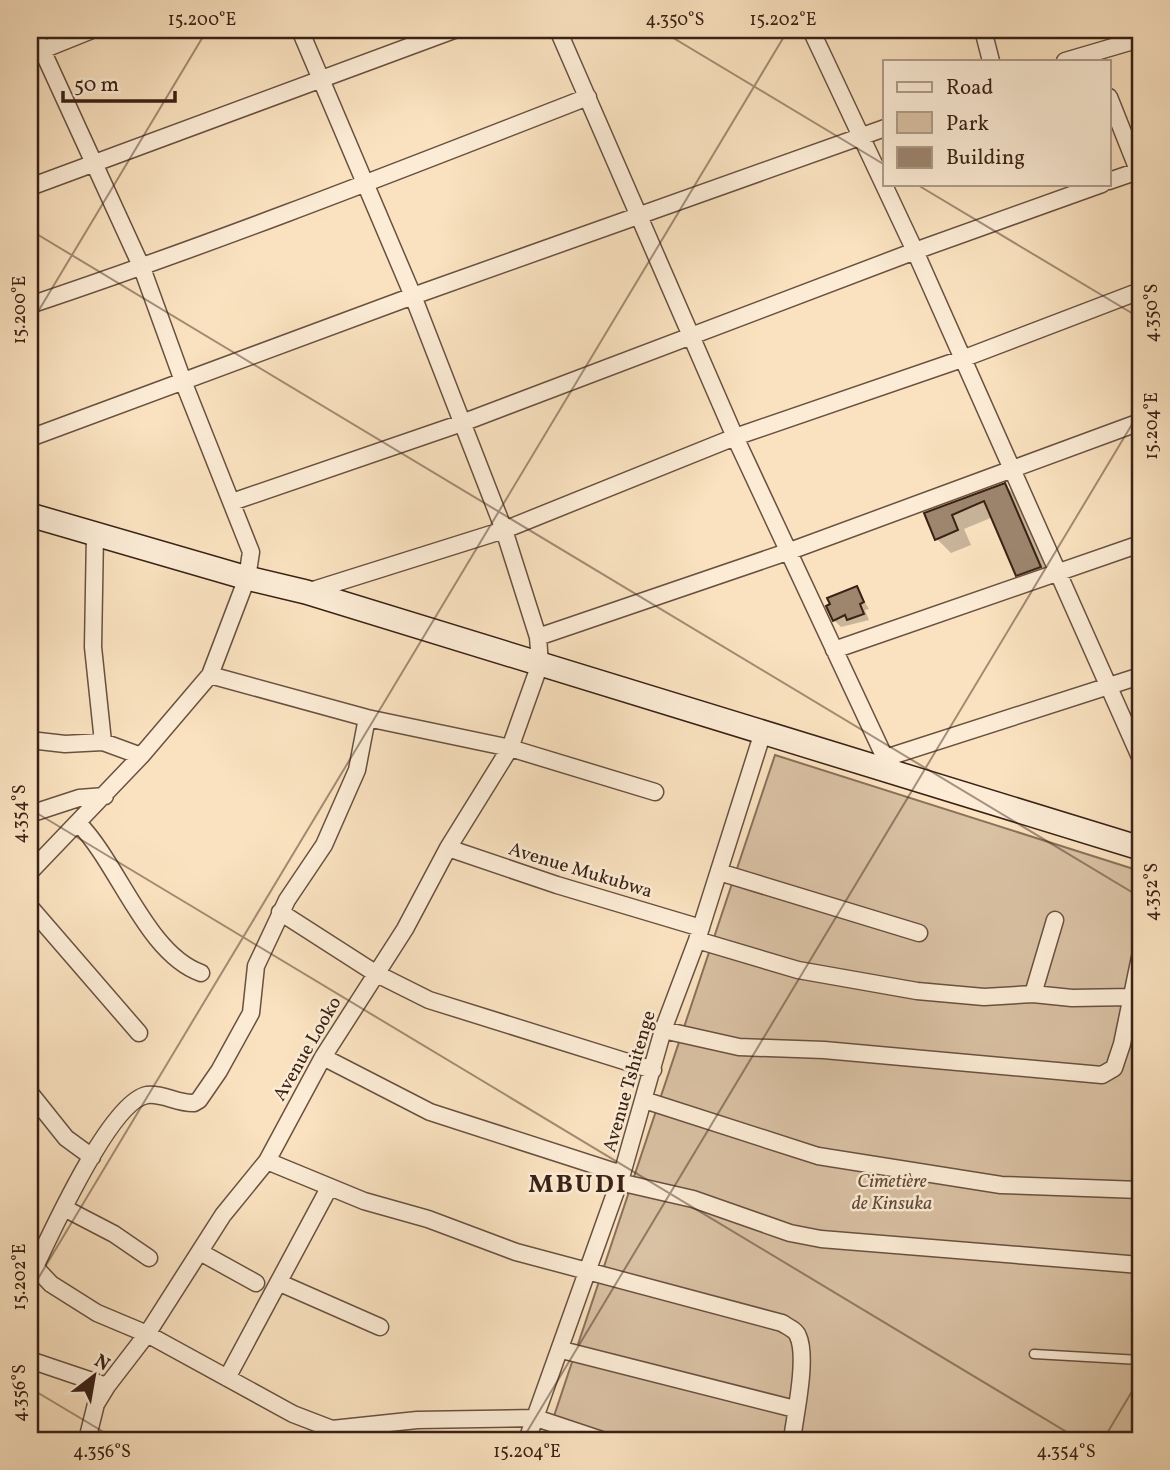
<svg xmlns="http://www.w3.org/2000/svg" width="1170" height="1470" font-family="Vollkorn,serif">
<rect width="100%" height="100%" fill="#fae2c0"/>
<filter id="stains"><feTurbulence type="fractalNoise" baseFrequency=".00286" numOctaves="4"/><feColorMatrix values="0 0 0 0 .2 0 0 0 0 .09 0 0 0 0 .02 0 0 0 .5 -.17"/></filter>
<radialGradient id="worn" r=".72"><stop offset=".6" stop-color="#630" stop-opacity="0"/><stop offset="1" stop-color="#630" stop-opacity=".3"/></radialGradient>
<path fill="#d9c1a3" stroke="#89715c" stroke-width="2" d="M775,755L1140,871V1440H546Z"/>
<path fill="#0003" d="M1005,485L1019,499L1054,581L1032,589L1017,575L993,517L964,529L971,545L951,553L937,539L926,514Z
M856,588L869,609L865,610L869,620L841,627L834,620Z"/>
<path fill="#9d856e" stroke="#392115" stroke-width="2" d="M1005,483L1041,567L1016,576L984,501L952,515L958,530L935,540L924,513Z
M857,586L864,602L860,604L864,614L847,620L845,615L833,621L826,606L830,604L827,598Z"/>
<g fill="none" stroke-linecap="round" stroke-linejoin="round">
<defs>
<path id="lane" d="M1034,1354L1140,1360"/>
<path id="street" d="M558,30L735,437L892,773
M811,30L915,251L1140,757
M983,30L991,61
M30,55L92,30
M1065,61L1140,39
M1109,97L1140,175
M1109,181L1138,171
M30,187L454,30
M30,305C218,242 403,169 588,97
M30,438L413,296L885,128
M232,502L462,423L915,251L1102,184
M95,534L93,647L103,742
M307,592L504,530L735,437L962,359L1140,291
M538,637L790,551L1140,422
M834,650L1140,544
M210,675L367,718L510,748L655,792
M30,740L65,744L103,742L141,756
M885,758L1140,676
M30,814L79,798L105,796
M79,824C119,865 147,954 201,973
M448,848L557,885L701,928
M30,872L141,756L210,675L247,578L251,552L183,381L142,268L33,30
M719,872L919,933
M30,907L139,1033
M280,912L375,973L429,1000L653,1070
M697,940L798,970L917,991L984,997L1033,994L1072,998L1132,997
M1033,994L1055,920
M663,1030L739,1047L824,1050L1102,1075L1114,1068L1122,1044L1140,957
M323,1057L430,1112L622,1174
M30,1093L66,1138L92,1157
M644,1100L818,1156L1001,1185L1140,1190
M267,1161L364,1201L428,1219L516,1252L782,1323C788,1327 796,1330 798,1336C808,1358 795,1415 792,1440
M619,1182L693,1199L790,1233L821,1239L1140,1265
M64,1208L114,1234L149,1258
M200,1252L256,1283
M35,1267C51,1233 111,1101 147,1095C163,1093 178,1104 194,1103L199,1100L219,1071L251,1013L256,966L287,900L324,845L357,770L367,718
M35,1267L51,1284L97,1313L147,1334L293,1414L332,1429L417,1420L536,1418L602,1440
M280,1283L380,1327
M562,1350L795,1409
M30,1360L107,1386
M227,1378L329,1188
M87,1440L96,1404L107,1386L147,1334L223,1215L267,1161L323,1057L405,929L448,848L510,748L540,664L538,637L504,530L413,296L300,30
M527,1440L622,1174L663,1030L697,940L763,732"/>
<path id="secondary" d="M30,515L247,578L306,592L1140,848"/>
</defs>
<use href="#lane" stroke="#695140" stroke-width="11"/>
<use href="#street" stroke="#695140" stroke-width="19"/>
<use href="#secondary" stroke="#392115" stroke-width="26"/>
<use href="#lane" stroke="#fcecd6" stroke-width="8"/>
<use href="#street" stroke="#fcecd6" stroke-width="16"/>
<use href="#secondary" stroke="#fcecd6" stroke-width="23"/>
</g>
<path fill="none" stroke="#392115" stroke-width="2" stroke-opacity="0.45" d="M660,30L885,165M916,184L1140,318M30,230L1140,897M30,325L207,30M30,809L1080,1440M30,1292L788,30M30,1388L117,1440M522,1440L1140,411M1103,1440L1140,1378"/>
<g text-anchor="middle" stroke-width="5" stroke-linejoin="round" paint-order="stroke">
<g font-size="19" fill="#392115" stroke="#fcecd6">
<text transform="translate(581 869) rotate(17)" y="7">Avenue Mukubwa</text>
<text transform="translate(306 1048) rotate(-60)" y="7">Avenue Looko</text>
<text transform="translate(628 1081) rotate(-74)" y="7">Avenue Tshitenge</text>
</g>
<g font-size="19" font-style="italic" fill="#614938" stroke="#fcecd6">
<text x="892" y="1187">Cimetière<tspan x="892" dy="22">de Kinsuka</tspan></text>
</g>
<g font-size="26" font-weight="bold" letter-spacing="2" fill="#392115" stroke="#fcecd6">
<text x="578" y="1192">MBUDI</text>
</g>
</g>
<rect width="1170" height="1470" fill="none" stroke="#fae2c0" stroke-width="77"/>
<rect x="883" y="60" width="228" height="126" fill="#fcecd6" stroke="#ae9b89" stroke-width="2"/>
<rect x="897" y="82" width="35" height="10" fill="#fcecd6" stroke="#ae9b89" stroke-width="2"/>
<text x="946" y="94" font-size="21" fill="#392115">Road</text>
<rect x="897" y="112" width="35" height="21" fill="#d9c1a3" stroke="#ae9b89" stroke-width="2"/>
<text x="946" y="130" font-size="21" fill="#392115">Park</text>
<rect x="897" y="147" width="35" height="21" fill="#9d856e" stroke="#ae9b89" stroke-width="2"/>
<text x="946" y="164" font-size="21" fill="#392115">Building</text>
<g transform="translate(94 1376) rotate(31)" stroke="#fcecd6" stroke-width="5" paint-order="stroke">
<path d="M0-5L12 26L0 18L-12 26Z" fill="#392115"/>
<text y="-10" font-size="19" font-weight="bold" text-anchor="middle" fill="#392115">N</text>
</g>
<path d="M63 91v10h112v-10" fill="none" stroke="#392115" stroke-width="3.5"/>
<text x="74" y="91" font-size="21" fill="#392115" stroke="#fcecd6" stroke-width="5" paint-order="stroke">50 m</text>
<rect x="38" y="38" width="1094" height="1394" fill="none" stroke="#392115" stroke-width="2.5"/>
<g font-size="18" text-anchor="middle" fill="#392115">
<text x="202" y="25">15.200°E</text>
<text x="675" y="25">4.350°S</text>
<text x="783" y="25">15.202°E</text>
<text transform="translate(19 310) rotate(-90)" y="6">15.200°E</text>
<text transform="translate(1151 313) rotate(-90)" y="6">4.350°S</text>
<text transform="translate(1151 426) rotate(-90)" y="6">15.204°E</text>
<text transform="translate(19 814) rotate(-90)" y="6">4.354°S</text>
<text transform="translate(1151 892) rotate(-90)" y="6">4.352°S</text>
<text transform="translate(19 1277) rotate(-90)" y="6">15.202°E</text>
<text transform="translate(19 1393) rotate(-90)" y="6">4.356°S</text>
<text x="102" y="1457">4.356°S</text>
<text x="527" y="1457">15.204°E</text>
<text x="1066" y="1457">4.354°S</text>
</g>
<rect width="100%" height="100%" filter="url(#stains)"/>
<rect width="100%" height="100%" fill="url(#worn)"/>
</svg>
